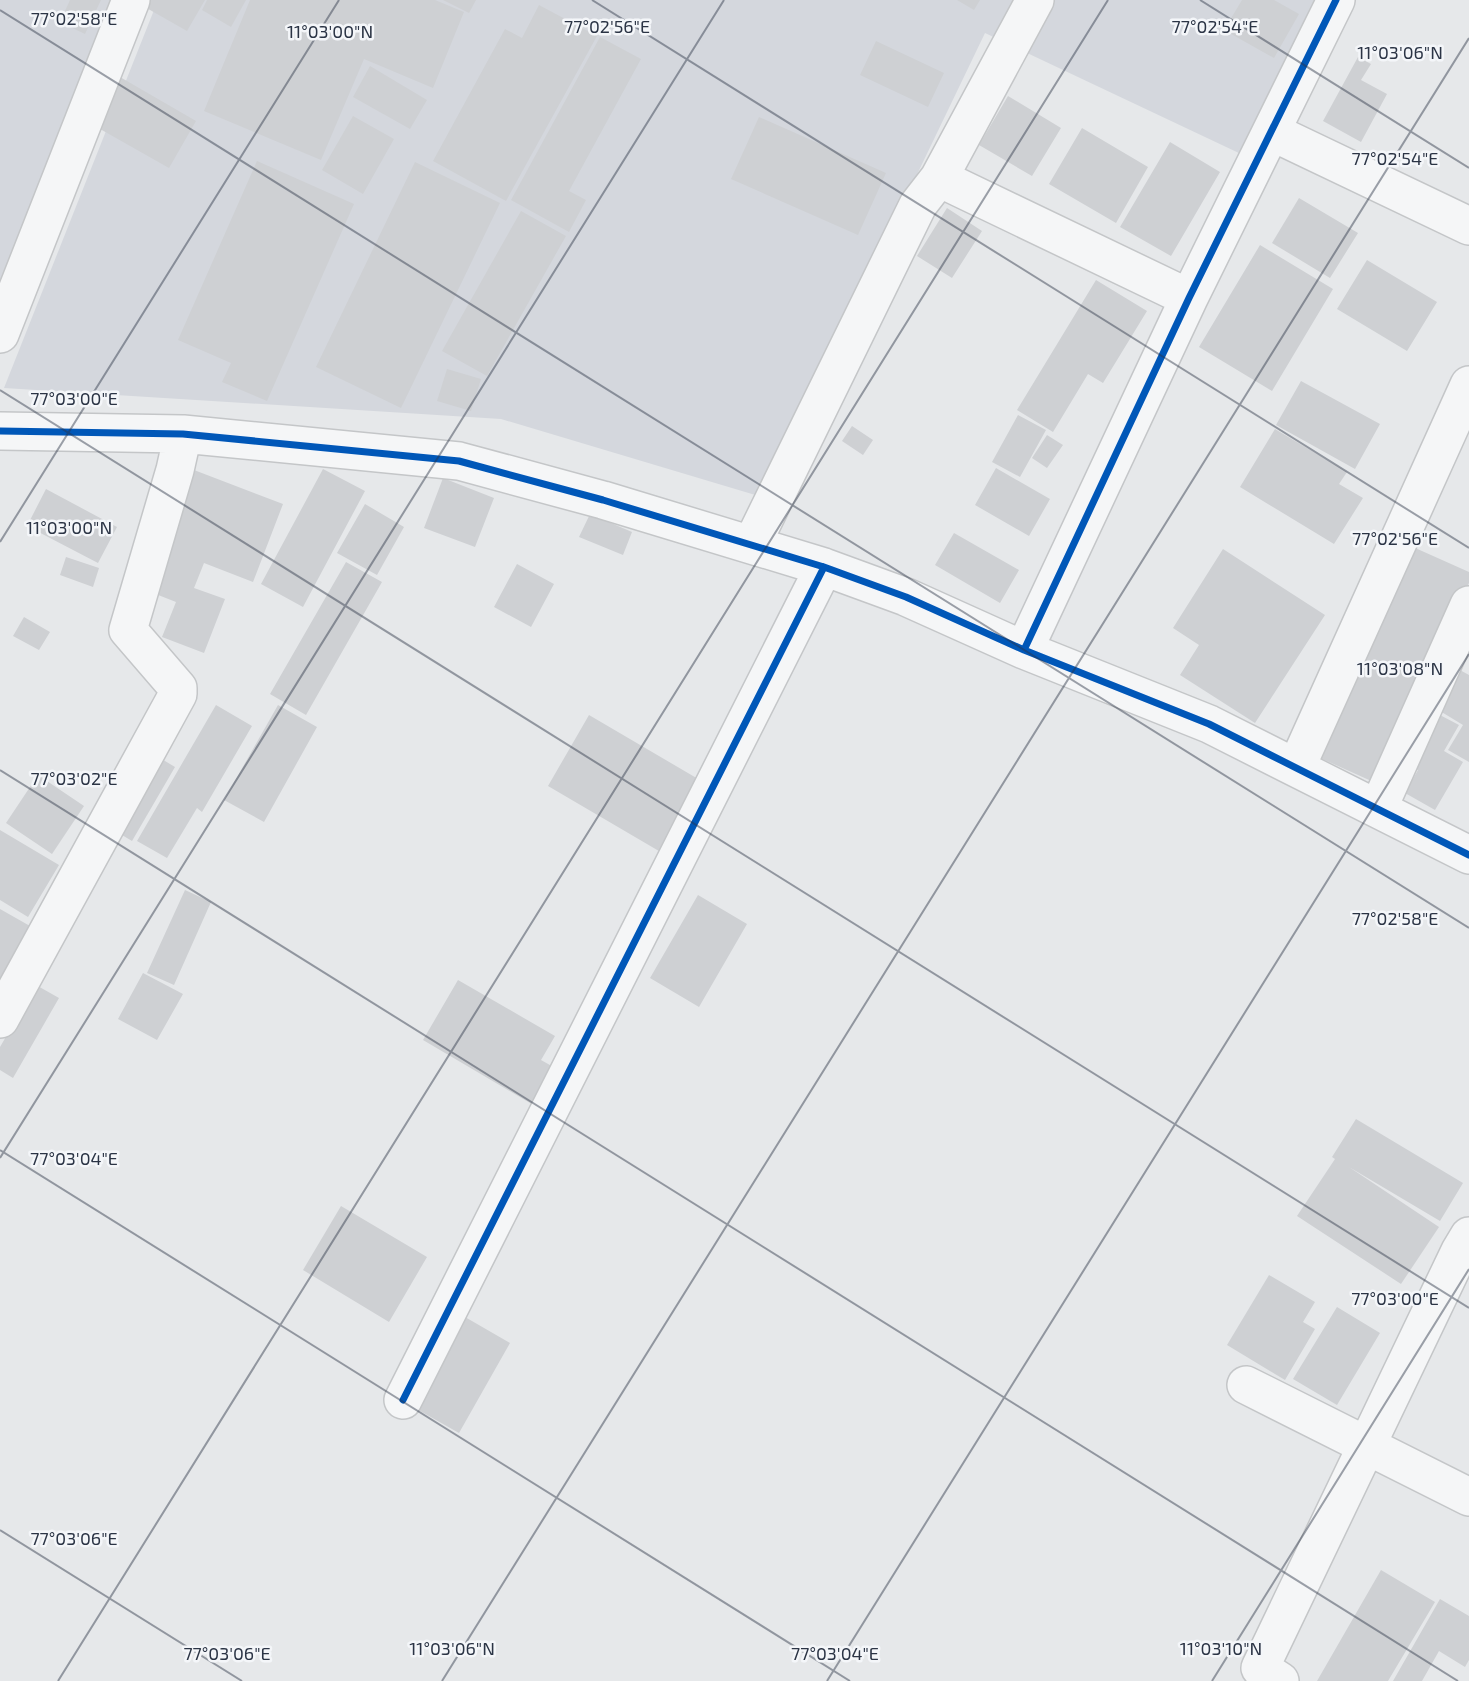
<svg xmlns="http://www.w3.org/2000/svg" width="1469" height="1681" font-family="'Exo 2',sans-serif">
<rect width="100%" height="100%" fill="#e6e8ea"/>
<path fill="#d4d7dd" d="M0,0H124L0,306Z
M158,0H1324L1241,154L985,33L762,497L501,419L4,388Z"/>
<path fill="#ced0d3" d="M70,0H101L85,34L60,22Z
M137,0H205L187,31L136,2Z
M207,0H246L231,27L202,10Z
M250,0H435L464,12L433,88L364,59L321,160L204,111Z
M443,0H476L469,13Z
M957,0H980L974,10Z
M1242,0H1274L1299,14L1274,58L1224,30Z
M539,5L597,36L506,201L433,161L505,29L522,38Z
M600,37L641,59L569,191L586,200L569,232L511,200Z
M876,41L944,73L928,107L860,75Z
M1358,57L1371,64L1361,80L1387,94L1361,142L1323,121Z
M370,66L427,100L410,129L353,97Z
M120,77L196,121L169,168L93,125Z
M1008,96L1061,128L1032,176L979,145Z
M353,116L394,139L363,194L322,170Z
M759,117L886,173L858,235L731,179Z
M1082,128L1148,167L1116,223L1049,184Z
M1170,142L1220,172L1171,256L1120,227Z
M257,161L354,204L267,401L222,382L231,363L178,340Z
M415,162L500,203L401,408L316,367Z
M1299,198L1358,233L1330,278L1272,243Z
M947,208L982,231L952,278L917,256Z
M521,211L566,236L487,376L442,351Z
M1260,245L1333,289L1272,391L1199,347Z
M1367,260L1437,302L1407,351L1337,309Z
M1096,280L1147,311L1103,383L1088,374L1053,432L1017,410Z
M447,369L481,379L471,411L437,401Z
M1301,381L1380,424L1355,469L1276,425Z
M1018,415L1046,430L1020,477L992,462Z
M852,426L873,440L863,455L842,441Z
M1275,429L1347,472L1339,484L1363,498L1334,544L1240,487Z
M1047,435L1063,445L1047,468L1032,458Z
M996,468L1050,499L1029,536L975,505Z
M323,469L365,491L303,607L261,584Z
M194,470L283,504L253,582L204,563L194,588L225,599L204,653L162,637L176,602L148,591Z
M443,478L494,498L475,547L424,528Z
M46,489L117,527L98,563L27,526Z
M365,504L404,527L377,575L337,553Z
M590,514L632,532L623,555L579,537Z
M954,533L1019,570L1000,603L935,565Z
M1413,547L1469,572V583L1378,784L1318,757Z
M1223,549L1325,615L1255,723L1180,675L1199,645L1173,628Z
M66,557L99,568L93,587L60,575Z
M346,562L382,582L306,715L270,694Z
M517,564L554,584L531,627L494,607Z
M24,617L50,632L39,650L13,636Z
M1458,669L1469,675V762L1448,750L1463,725L1435,708Z
M216,705L252,726L202,812L197,808L167,858L137,841Z
M278,705L317,727L264,822L224,800Z
M1438,714L1459,725L1444,751L1463,762L1435,810L1405,793L1418,770L1409,766Z
M589,715L705,783L664,854L548,786Z
M155,755L175,767L132,841L112,829Z
M38,775L84,806L52,854L6,823Z
M0,830L59,865L28,917L0,900Z
M185,890L211,902L174,985L147,973Z
M698,895L747,924L699,1007L650,978Z
M0,909L30,926L0,979Z
M143,973L183,994L157,1040L118,1019Z
M458,980L555,1036L541,1060L557,1069L535,1106L423,1040Z
M36,985L59,998L13,1078L0,1070V1047Z
M1356,1119L1463,1183L1440,1221L1349,1167L1439,1227L1401,1284L1297,1216L1335,1159L1332,1157Z
M341,1206L427,1257L389,1322L303,1270Z
M1269,1275L1315,1302L1303,1322L1315,1329L1285,1380L1227,1345Z
M1337,1307L1380,1333L1337,1405L1293,1379Z
M465,1317L510,1343L459,1433L413,1407Z
M1381,1570L1435,1602L1388,1681H1317Z
M1440,1599L1469,1616V1660L1465,1667L1439,1651L1422,1681H1393Z"/>
<g fill="none" stroke-linecap="round" stroke-linejoin="round">
<defs>
<path id="minor" d="M1272,132L1469,226
M939,178L1189,298
M0,334L131,0
M0,431L183,434L459,461L603,500L824,567L906,597L1024,650L1209,724L1469,855
M752,544L918,205L939,178L1035,0
M1024,650L1189,298L1336,0
M1296,768L1469,385
M1378,809L1469,605
M0,1019L178,694V688L128,630L175,470L183,434
M1246,1385L1469,1497
M403,1400L824,567
M1280,1681L1260,1668L1460,1251L1469,1236"/>
</defs>
<use href="#minor" stroke="#c4c6c8" stroke-width="40"/>
<use href="#minor" stroke="#f5f6f7" stroke-width="37"/>
<defs>
<path id="cycleway" d="M0,431L183,434L459,461L603,500L824,567L906,597L1024,650L1209,724L1469,855
M1024,650L1189,298L1336,0
M403,1400L824,567"/>
</defs>
<use href="#cycleway" stroke="#f4f6f9" stroke-width="11"/>
<use href="#cycleway" stroke="#0057b8" stroke-width="7"/>
</g>
<path fill="none" stroke="#2b3445" stroke-width="2" stroke-opacity="0.45" d="M592,0L1469,548M1200,0L1469,168M0,10L1469,928M0,390L1469,1308M0,542L339,0M0,770L1458,1681M0,1150L850,1681M0,1158L724,0M0,1530L242,1681M58,1681L1108,0M442,1681L1469,38M827,1681L1469,654M1212,1681L1469,1269"/>
<g font-size="18" text-anchor="middle" fill="#2b3445" stroke="#f4f6f9" stroke-width="5" stroke-linejoin="round" paint-order="stroke">
<text x="74" y="25">77°02'58"E</text>
<text x="607" y="33">77°02'56"E</text>
<text x="1215" y="33">77°02'54"E</text>
<text x="330" y="38">11°03'00"N</text>
<text x="1400" y="59">11°03'06"N</text>
<text x="1395" y="165">77°02'54"E</text>
<text x="74" y="405">77°03'00"E</text>
<text x="69" y="534">11°03'00"N</text>
<text x="1395" y="545">77°02'56"E</text>
<text x="1400" y="675">11°03'08"N</text>
<text x="74" y="785">77°03'02"E</text>
<text x="1395" y="925">77°02'58"E</text>
<text x="74" y="1165">77°03'04"E</text>
<text x="1395" y="1305">77°03'00"E</text>
<text x="74" y="1545">77°03'06"E</text>
<text x="452" y="1655">11°03'06"N</text>
<text x="1221" y="1655">11°03'10"N</text>
<text x="227" y="1660">77°03'06"E</text>
<text x="835" y="1660">77°03'04"E</text>
</g>
</svg>
